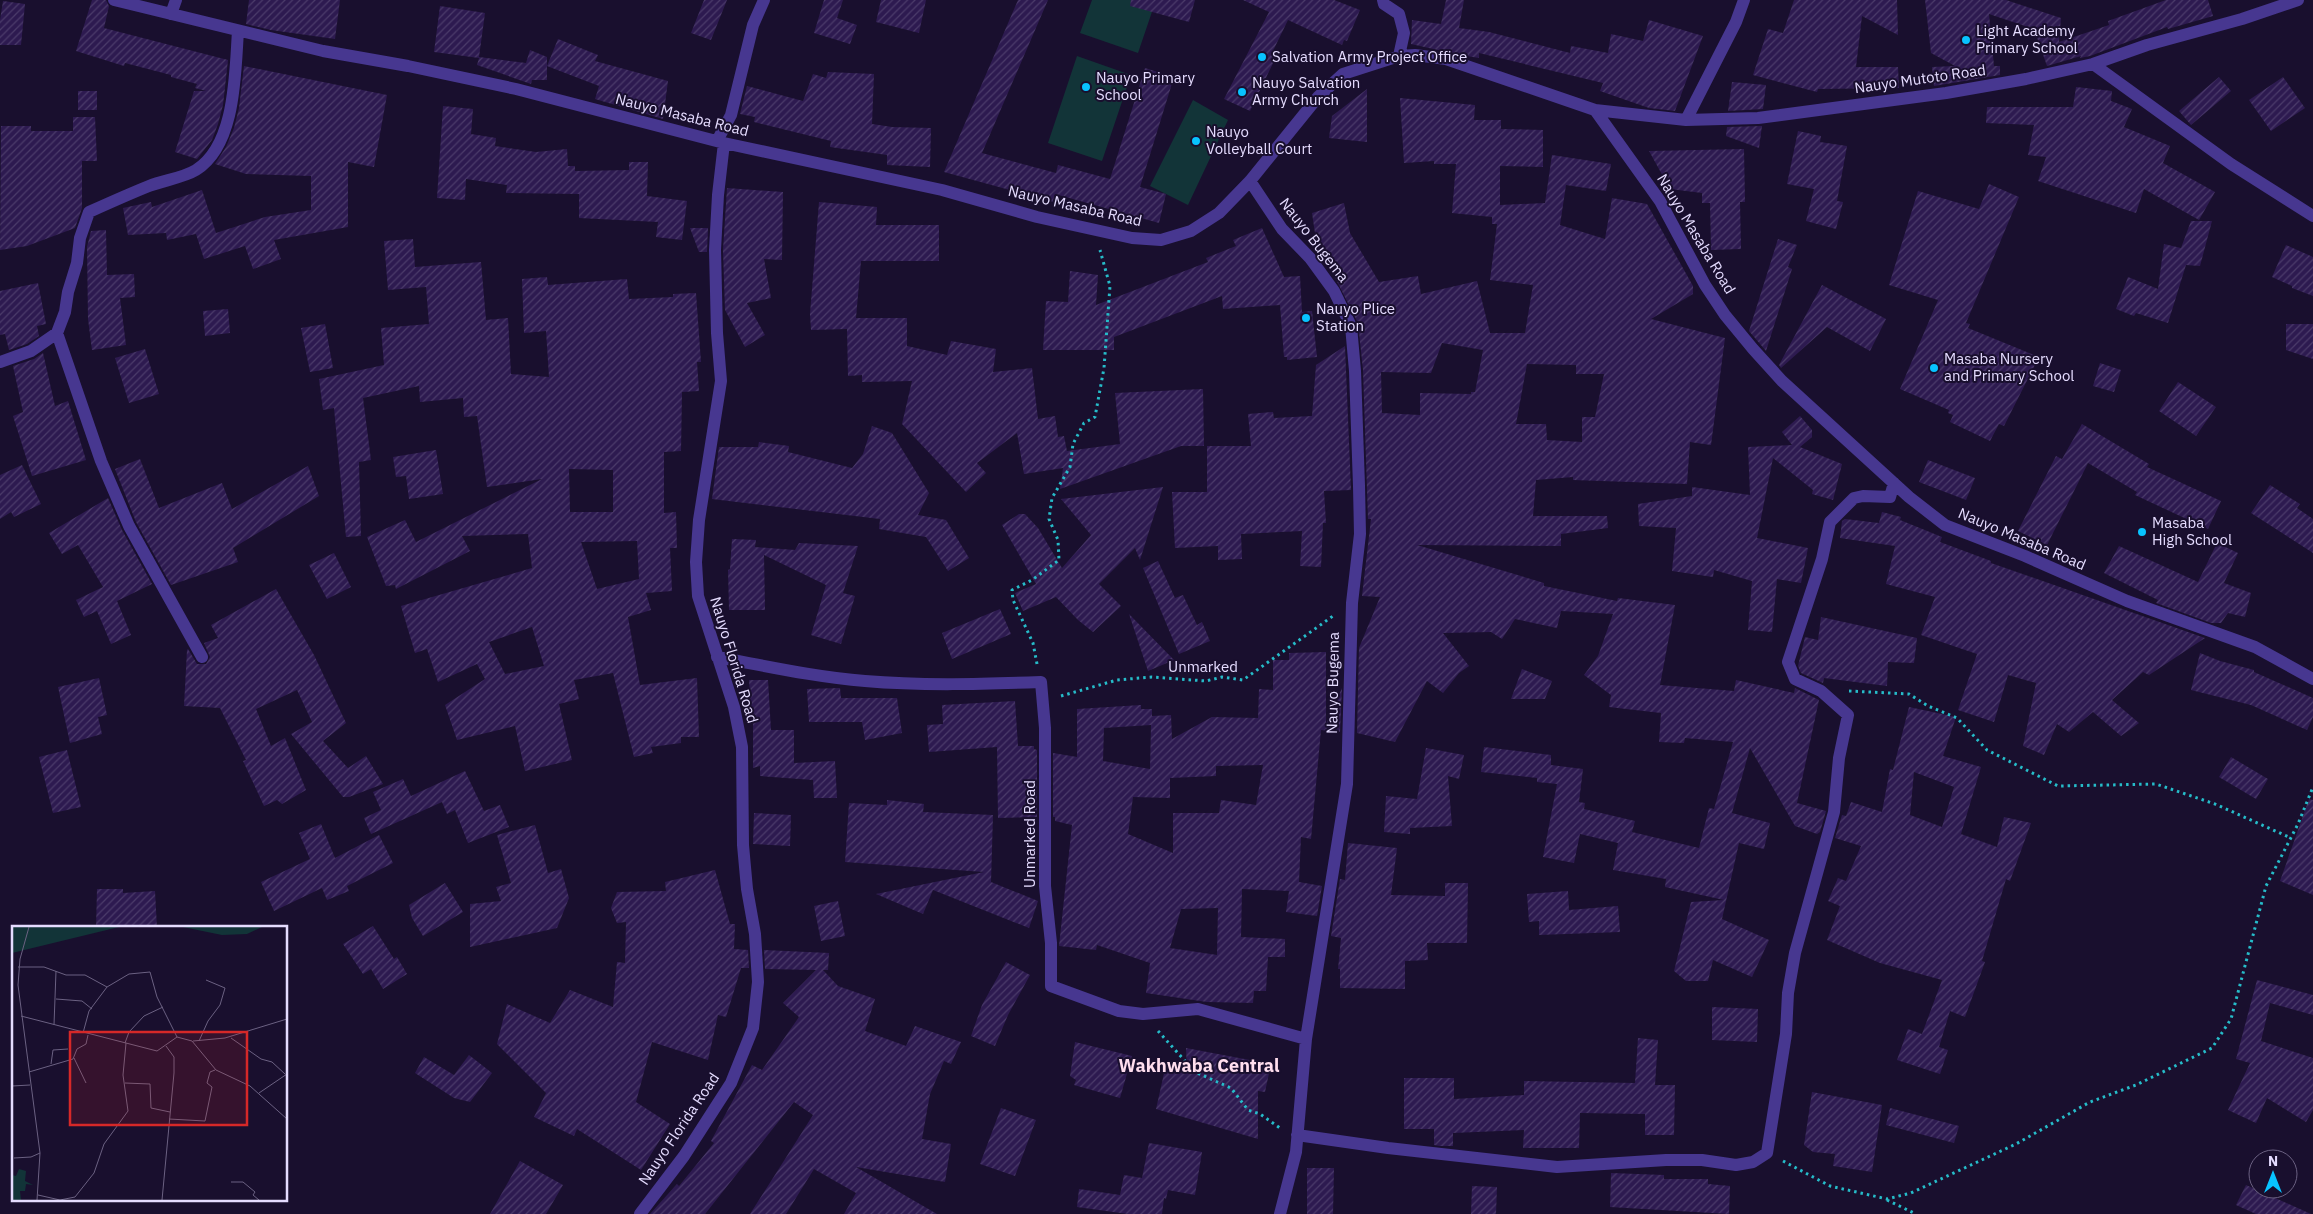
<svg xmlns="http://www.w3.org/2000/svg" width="2313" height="1214" font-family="'IBM Plex Sans',sans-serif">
<defs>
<pattern id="building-hatch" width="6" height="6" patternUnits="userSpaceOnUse" patternTransform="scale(1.25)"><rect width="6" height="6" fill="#2d1a50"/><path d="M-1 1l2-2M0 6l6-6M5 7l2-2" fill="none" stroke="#4b3b6a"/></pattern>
</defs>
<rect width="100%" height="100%" fill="#190f2e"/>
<path fill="#123438" d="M1092,0H1156L1138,53L1080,33Z
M1077,56L1131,75L1102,161L1048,143Z
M1193,100L1228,120L1188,205L1150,186Z"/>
<path fill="url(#building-hatch)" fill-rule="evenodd" d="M92,0H106L109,6L104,28L228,60L223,105L218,124L212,140L197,159L175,152L194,91H206L195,88L197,84L171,77V75L125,63L124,66L76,51Z
M249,0H340L335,39L271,30L246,24Z
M704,0H727L711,40L691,33Z
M824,0H843L837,18L857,25L850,44L814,33Z
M881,0H926L919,33L876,22Z
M1018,0H1048L982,153L1056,173L1058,165L1110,179L1145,68L1174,77L1140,187L1166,194L1159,223L1055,194L1053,202L944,172Z
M1131,0H1195L1189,22L1130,6Z
M1243,0H1334L1360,10L1347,41L1344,40L1342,45L1288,20L1272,53L1277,55L1250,111L1224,99L1269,12Z
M1446,0H1464L1459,28L1489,32L1570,53L1571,46L1608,53L1611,34L1643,41L1649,20L1703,36L1675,111L1649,108L1600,91L1603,83L1479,53V58L1460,55L1411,44L1412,20L1441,24Z
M1794,0H1897L1898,35L1862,16L1856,67H1898L1899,88L1818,89L1817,92L1753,75L1768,29L1783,33Z
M1925,0H2006L2061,18L2059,42L2109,25L2108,21L2166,0H2208L2213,16L2168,29L2167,27L2090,56L2080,58L2081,56L2047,66L2034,29L1989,14L1994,66H2000V75L1934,86L1932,67L1955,66L1931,53Z
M3,1L25,4L21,45H0V20Z
M440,6L485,13L479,57L526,63L530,50L547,57V80H532L531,84L477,65L479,58L434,52Z
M558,39L598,55L595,61L668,81L663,119L595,99L599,86L547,66Z
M244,66L387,95L374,167L348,162V227L274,240L281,259L253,269L245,246L204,259L196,234L167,240L166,233L128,235L123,208L151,202L152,207L202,190L216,233L265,217L311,210V176L246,174L215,164L226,147L234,128L239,108Z
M828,72L874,74L872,124L892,127L931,128L930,167L887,165V155L830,147L831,141L754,122L755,117L740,114L747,86L803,101L813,74L826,78Z
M2219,77L2231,91L2191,125L2179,111Z
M2283,77L2305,108L2271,131L2249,100Z
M1732,82L1766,85L1763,109L1728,111Z
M2076,87L2112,91L2111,101L2132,109L2124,127L2170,146L2163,163L2215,192L2199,220L2144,189L2136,213L2038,181L2046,157L2028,155L2034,125L1986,123L1987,107H2073Z
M1367,89V142L1329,138L1332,116Z
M78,91H97V110H78Z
M1400,98L1475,105L1474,120H1501V129L1543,130V167L1500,166V205L1545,203L1552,155L1611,164L1606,191L1566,185L1560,225L1605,239L1612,198L1647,204L1693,286V294L1651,319L1725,338L1711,445L1690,442L1687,484L1573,480V477L1536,480L1533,516H1607L1608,528L1561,534V546L1417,545L1544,583V586L1617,601L1618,598L1675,605L1660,685L1734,691L1736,680L1794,693L1795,688L1819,700L1797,803L1826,811L1820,832L1817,834L1795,826L1750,748L1732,813L1770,823L1764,849L1739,843L1722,919L1769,940L1752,977L1713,960L1708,981H1686L1674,971L1691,902L1724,900L1665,887L1666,879L1613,870L1618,843L1580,834L1574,863L1543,857L1557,784L1537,782V778L1481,772L1484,747L1551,755V765L1583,769L1579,802L1585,803L1584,809L1635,821L1632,832L1699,848L1709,808L1714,809L1733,742L1685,738L1684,743L1659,742L1661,713L1609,707L1611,695L1584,675L1598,656L1613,614L1561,611L1557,628L1515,619L1502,639L1491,632L1443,633L1469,666L1459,673L1443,693L1427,681L1395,742L1357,733L1359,648L1380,597L1362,596L1371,519H1368L1363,370L1358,323L1316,240L1312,213L1344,203L1350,233L1379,282L1418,276L1421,294L1477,281L1490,333H1525L1533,285L1490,280L1497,224H1492V217L1452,213L1456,164H1434V161L1404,163ZM1442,343L1483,350L1475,392H1471V394L1420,393V415L1382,413L1381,372L1431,373ZM1527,364L1576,365V374H1604L1595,417H1582V442L1547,440L1546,424H1516Z
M443,106L473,109L471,134L496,138L495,146L536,152L567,149L568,166H575V171L629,170V162H648L647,196L687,201L682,240L656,237L658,222L579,218V194L506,193L507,185L466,179L465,200L437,198Z
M73,117H95L97,161H82V208L75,228L27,246L0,250L1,126H31V131H73Z
M1762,126L1759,148L1726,136L1727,127Z
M1798,131L1821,136L1820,142L1847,146L1837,201L1843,202L1836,229L1806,221L1814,189L1787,184Z
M1744,149L1745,202H1740L1741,249L1711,250L1710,203H1702V193L1670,189L1649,151Z
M1989,184L2019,197L1966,323L1970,324L1968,328L2039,357L2004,426L1999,424L1990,441L1950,422L1953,415L1948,413L1949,410L1900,389L1938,300L1889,285L1918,191L1979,209Z
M727,188L783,192L782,260L764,259L771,298L747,303L765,335L745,347L725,310L723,250Z
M819,202L877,207L876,225H939V261H861L856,318H907V346L947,355L951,341L996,349L993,372L1032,368L1038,419L1055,416L1058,437L1064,436L1067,451L1120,444L1115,393L1203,389L1204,446H1181L1060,489L1063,468L1024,474L1017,433L977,463L986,473L966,492L902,424L912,381L862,382V375L848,376L847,329L811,330L810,314Z
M2191,221H2212L2200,266L2186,265L2168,323L2136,313L2134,316L2116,309L2128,277L2158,289L2164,244L2181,248Z
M690,228H708L707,252H699Z
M1262,228L1284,277L1300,276L1302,312L1312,311L1317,357L1287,360V357H1284L1280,305L1223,309L1222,296L1114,337V350H1043L1046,301L1068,302L1070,271L1098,275L1096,305L1208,262L1206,258L1236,246L1233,240Z
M106,230L107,275L134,274L135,297L120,298L126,345L92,350L88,319L87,247L91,231Z
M413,239L415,267L481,262L486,320L508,318L511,374L549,377L546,331L524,333L522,279L547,277L548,285L627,279L629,299L673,297V294L696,293L701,362H697L699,391L682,392L681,451L664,452V513L676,512L677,548H670L672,591L646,593L651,610L628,617L640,685L697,678L699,737H681V743L651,747L653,753L634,757L613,673L574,680L579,699L559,704L572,760L525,771L515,726L457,740L445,705L485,679L477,664L438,682L427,649L415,653L401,606L532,568L528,534L462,536L470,551L396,589L395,585L386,586L367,537L405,520L416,542L542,479L487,487L477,416L464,417L463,398L420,402L419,386L363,398L371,460L359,462L361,536L346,537L334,408L323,410L319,379L384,365L381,328L429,324L426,287L388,290L384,241ZM569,469L613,470V512H570ZM637,541L639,579L597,589L581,542ZM532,627L544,666L505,674L489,642Z
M1778,239L1797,245L1788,267L1792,269L1766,351L1749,331Z
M2286,245L2313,257V296L2292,288V286L2272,277Z
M38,283L46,324L37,326L39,336L27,344L9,350L5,334L0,335V291Z
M1822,285L1886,319L1870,351L1827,327L1781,368L1779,365Z
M228,309L230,333L205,336L203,311Z
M325,324L333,368L310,372L301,328Z
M2286,324H2313V359L2286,350Z
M1345,346L1351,490L1324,491L1326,523H1323L1321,567L1300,566L1302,531L1241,534L1242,559L1218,560V546L1175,548L1172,492H1207V446H1251L1248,414L1273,412L1274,418L1312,416L1316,365Z
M145,349L159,394L129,403L115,358Z
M43,353L55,406L68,401L86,460L32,476L13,416L23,412L13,366L34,359Z
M2100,363L2121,370L2114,392L2093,386Z
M2178,382L2216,407L2196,436L2159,411Z
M1800,416L1812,430V437L1800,447L1842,464L1833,500L1812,494L1813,490L1773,458L1757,538L1808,548L1801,583L1777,579L1772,632L1748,630L1752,581L1714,570L1713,577L1672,571L1676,528L1639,526L1638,504L1692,496V487L1750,495L1748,447L1792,445L1782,432Z
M2082,424L2149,464L2147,467L2221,501L2208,529L2135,495L2137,492L2088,463L2047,545L2018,531L2056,456L2062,459Z
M872,426L892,433L929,493L918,515L946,520L969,558L948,571L926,537L879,529L880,519L712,499L719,447H758L759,442L789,446L788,452L852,468L863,454Z
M436,450L443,494L409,499L406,476L396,477L393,457Z
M140,459L159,508L222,483L232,509L308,466L319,496L233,548L238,562L171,585L136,522L115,469Z
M1928,460L1975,478L1966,500L1919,482Z
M22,465L41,504L14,517L11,512L0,519V475Z
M2270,485L2300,504L2297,508L2313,519V553L2251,513Z
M1163,487L1140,560L1135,548L1099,584L1121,606L1093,632L1078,620L1056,597L1023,611L1015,593L1036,584L1002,525L1019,514H1025L1038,528L1062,568L1091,535L1061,499Z
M108,498L122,530L152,584L117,601L131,635L111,644L97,611L84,617L76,600L103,587L78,545L62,554L49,533Z
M1882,512L1901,517L1900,520L1942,537L1940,542L1991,561V563L2205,638L2149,675L2143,672L2112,700L2139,723L2121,736L2093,712L2069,732L2057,724L2044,755L2023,746L2036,683L2008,675L1994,722L1958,710L1977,654L1921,635L1935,597L1886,584L1895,546L1840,538L1842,521L1845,519L1879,523Z
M732,539L756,540L755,547L795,550L799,543L858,546L843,593L855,596L841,644L811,635L826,585L764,555L765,610H729L728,570L730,569Z
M2217,543L2238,553L2224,583L2251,593L2245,617L2228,613L2221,623H2211L2156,603L2158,600L2104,573L2119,546L2198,582Z
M334,553L351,587L327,599L309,565Z
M1158,561L1175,598L1183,595L1197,625L1202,622L1210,641L1179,654L1143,568Z
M276,589L314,655L346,723L323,741L348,768L366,756L383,784L349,797H343L291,734L312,722L297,690L256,709L271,746L285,738L306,790L282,804L277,800L264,806L243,761L246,760L220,708L184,706L187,650L188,649L197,664H206L210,657L204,643L218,638L211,625Z
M1000,609L1011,634L952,659L942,633Z
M1129,614L1174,660L1148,671Z
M1821,617L1917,638L1914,663L1888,662L1887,686L1824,678L1823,683L1801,673L1798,666L1805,637L1818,640Z
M1326,652V724L1342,688L1340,732L1321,730L1311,839L1301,837L1299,882L1322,886L1317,916L1286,912L1289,891L1242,889L1241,937L1285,939V957H1268L1266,991H1254L1253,1003L1207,1002L1146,993L1150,963L1097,945L1096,950L1059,946L1072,825L1055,821V817H1053V753L1077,757V709L1141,705V709H1152V716L1171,715L1172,739L1212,717L1258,718L1259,689L1273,690V660H1289V653ZM1151,725L1150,769L1103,761L1104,728ZM1263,765L1256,805L1221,800L1219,813H1173V853L1128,834L1133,797L1170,798V778L1216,776V766ZM1218,908L1217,955L1170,948L1181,909Z
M2200,653L2220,661L2254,670V672L2313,698V717L2307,730L2251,705L2191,690Z
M1522,669L1552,681L1545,699H1511Z
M99,678L107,715L98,717L102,734L70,743L58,687Z
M749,680H768L771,730H794V763L835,761L837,798H814L813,780L760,776V766L753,768V712H751Z
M840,688L841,698H897L902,733L865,740L862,722H809L807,689Z
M1015,701L1018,746H1034V749L1037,750V817L998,818L997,747L929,752L927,725L943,724L942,705Z
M1909,707L1956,717L1943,756L1981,767L1961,834L1997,847L2004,817L2031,823L2010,881L2006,879L1982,961L1985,962L1965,1017L1950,1011L1939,1047L1948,1050L1940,1074L1897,1060L1908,1029L1922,1034L1942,980L1880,963L1827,940L1840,906L1828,901L1838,878L1846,881L1861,846L1835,838L1842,815L1846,816L1851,802L1882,812L1890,769L1893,770ZM1914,772L1954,787L1942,827L1910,815Z
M1426,748L1464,755L1459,779L1448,776L1452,826L1410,828V834L1384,832L1386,796L1417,799Z
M67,750L81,807L53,813L39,757Z
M2231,757L2268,779L2256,799L2219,777Z
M465,771L484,811L500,805L509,827L468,843L455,810L447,814L442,802L371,834L364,818L381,810L373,792L403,779L411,796Z
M2309,799L2313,800V895L2280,881Z
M887,800L924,804L923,812L993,815L991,882L1038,901L1029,928L933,890L923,914L876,894L984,872L845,862L849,803L887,805Z
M754,813L791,815L790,846L753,844Z
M321,824L335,858L379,835L393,863L347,886L349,891L327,900L322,888L274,911L261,882L310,859L299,833Z
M535,825L548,873L561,869L569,898L557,928L470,947V904L501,901L496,887L511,883L497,835Z
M1348,843L1397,848L1391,895L1445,896V883H1468L1467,943H1427L1428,960L1405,961V989L1340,988V969H1338L1341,938L1331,936L1340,879L1345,880Z
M715,870L730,924H735L734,949L748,950L749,968H741L726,1017L718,1015L708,1060L652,1042L636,1102L670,1124L641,1170L577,1129L574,1136L534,1117L546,1093L497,1044L507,1004L550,1023L570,990L613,1007L617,962L625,963L626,922L617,923L611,908L617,892L666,891L665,882Z
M445,883L463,912L423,936L412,918L409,905Z
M97,889H123V893L155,891L157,928H96Z
M1568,891L1569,910L1618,906L1620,932L1539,935V921L1529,922L1527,894Z
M838,901L845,936L821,941L814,906Z
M373,926L394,959L397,957L407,974L383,989L371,969L363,974L343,944Z
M764,950L829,953L828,970H823L838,986L875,999L865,1031L906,1046L915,1026L961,1042L951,1064L944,1061L930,1094L922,1139L951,1144L945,1182L856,1167L937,1214H844L856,1193L814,1169L786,1214H750L813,1115L794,1102L705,1214H650L677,1184L679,1186L714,1143L711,1141L752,1065L762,1070L799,1017L783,1003L816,970L765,969Z
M1006,962L1030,975L1008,1015L995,1046L971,1036L982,1005Z
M2257,980L2313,995V1015L2270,1003L2261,1041L2313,1058V1110L2306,1122L2267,1098L2256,1123L2228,1110L2250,1063L2236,1059Z
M1712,1007L1758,1009L1757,1042L1712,1040Z
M1638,1038L1658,1040L1655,1085H1675L1674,1135H1645V1114L1580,1113L1579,1148H1523L1524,1130L1453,1133V1146H1440L1434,1145V1129H1404V1078H1454V1099L1524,1095V1081L1635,1083Z
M1075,1042L1132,1056L1120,1098L1074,1085L1076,1080L1070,1076Z
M1186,1048L1271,1064L1265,1092L1258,1091V1139L1156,1109L1165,1069L1187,1073Z
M469,1055L492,1073L470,1102L454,1098L415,1073L424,1057L454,1075Z
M1812,1092L1882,1105L1872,1172L1833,1166L1835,1154L1813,1152L1804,1145Z
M1001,1108L1036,1120L1015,1176L980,1164Z
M1890,1108L1959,1126L1954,1143L1886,1125Z
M1149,1143L1202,1152L1195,1195L1168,1190L1166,1199L1164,1198L1162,1214H1128L1077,1207L1079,1189L1120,1195L1124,1175L1142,1178Z
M520,1161L563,1185L546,1214H490Z
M1307,1168H1334L1333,1214H1307Z
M1611,1173L1664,1175V1179H1708V1184L1730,1186L1729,1214L1610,1207Z
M2246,1185L2311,1214H2256L2236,1205Z
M1472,1186L1497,1187L1496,1214H1471Z"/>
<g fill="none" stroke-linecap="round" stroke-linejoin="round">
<path stroke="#26bcc9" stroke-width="3" stroke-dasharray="2.5 4" stroke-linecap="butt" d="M1037,664L1033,643L1013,600L1012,590L1032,580L1059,560L1058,540L1049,519L1052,498L1070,467L1073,444L1084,423L1095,417L1104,368L1110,286L1100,250
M1849,691L1909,694L1928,706L1957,718L1987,750L2058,786L2156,784L2215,804L2291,838
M1061,696L1117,680L1152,677L1206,681L1222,677L1243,680L1333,616
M1158,1031L1195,1072L1231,1088L1248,1110L1260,1114L1280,1128
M1783,1161L1830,1186L1887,1199L1911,1193L2016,1144L2090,1102L2136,1085L2212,1048L2231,1019L2266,886L2298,824L2313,787
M1887,1200L1916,1214"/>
<path stroke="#473790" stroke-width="12" d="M114,0L323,51L408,66L516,89L724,143L942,190L1037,217L1132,238L1161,240L1191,231L1219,213L1250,181L1318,97L1343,74L1399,56L1415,55L1446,59L1595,110L1660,201L1705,285L1725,315L1753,349L1782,381L1909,497L1945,525L2025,556L2127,601L2255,647L2313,679
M1383,0L1384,4L1399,14L1404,33L1399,56
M171,14L176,0
M2093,64L2231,164L2313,216
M1595,110L1686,120L1758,118L1946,93L2026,79L2093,64L2147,45L2242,19L2298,0
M1686,120L1736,22L1744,0
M717,141L731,115L753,25L764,0
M1250,181L1282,229L1310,258L1334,291L1351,326L1355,371L1359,486L1360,534L1352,603L1347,784L1306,1039L1296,1152L1280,1214
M57,333L101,461L129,526L202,657
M0,362L31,351L57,333L65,312L68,292L77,263L80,238L89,212C109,203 129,194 149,186C164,180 183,178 196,170C236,145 235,73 238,31
M717,657C766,666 815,677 865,681C923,686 983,684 1041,682L1045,728V886L1051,943V986L1119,1011L1143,1014L1198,1009L1306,1039
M1297,1135L1388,1148L1557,1167L1666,1160H1702L1736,1165L1753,1162L1767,1153L1786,1034L1788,993L1795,953L1834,812L1839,758L1848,715L1821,691L1795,679L1788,662L1822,559L1830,522L1854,498L1863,496L1890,497L1894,483
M640,1214L684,1156L731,1083L753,1028L758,982L755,934L747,889L743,845L742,747L734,707L698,596L696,562L699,520L721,381L717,333L715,250L718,195L724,143"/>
</g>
<g fill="#08c3ff" stroke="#190f2e" stroke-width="2">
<circle cx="1966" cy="40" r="5"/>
<circle cx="1262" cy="57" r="5"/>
<circle cx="1086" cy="87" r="5"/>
<circle cx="1242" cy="92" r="5"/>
<circle cx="1196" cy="141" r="5"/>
<circle cx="1306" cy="318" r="5"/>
<circle cx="1934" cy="368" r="5"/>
<circle cx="2142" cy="532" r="5"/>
</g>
<g text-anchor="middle" stroke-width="4" stroke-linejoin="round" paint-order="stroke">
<g font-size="15" fill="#e5dcff" stroke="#190f2e" text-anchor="start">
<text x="1976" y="36">Light Academy<tspan x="1976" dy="17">Primary School</tspan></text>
<text x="1272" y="62">Salvation Army Project Office</text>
<text x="1096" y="83">Nauyo Primary<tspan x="1096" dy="17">School</tspan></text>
<text x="1252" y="88">Nauyo Salvation<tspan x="1252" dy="17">Army Church</tspan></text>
<text x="1206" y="137">Nauyo<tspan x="1206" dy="17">Volleyball Court</tspan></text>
<text x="1316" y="314">Nauyo Plice<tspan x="1316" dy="17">Station</tspan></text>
<text x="1944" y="364">Masaba Nursery<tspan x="1944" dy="17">and Primary School</tspan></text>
<text x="2152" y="528">Masaba<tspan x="2152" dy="17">High School</tspan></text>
</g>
<g font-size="15" fill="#e5dcff" stroke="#190f2e">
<text transform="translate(1920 79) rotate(-8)" y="5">Nauyo Mutoto Road</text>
<text transform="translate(682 115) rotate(14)" y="5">Nauyo Masaba Road</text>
<text transform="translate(1075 206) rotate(13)" y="5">Nauyo Masaba Road</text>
<text transform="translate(1696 234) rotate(59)" y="5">Nauyo Masaba Road</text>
<text transform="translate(1314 240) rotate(52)" y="5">Nauyo Bugema</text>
<text transform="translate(2022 539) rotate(23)" y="5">Nauyo Masaba Road</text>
<text transform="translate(734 660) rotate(73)" y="5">Nauyo Florida Road</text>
<text x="1203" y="672">Unmarked</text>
<text transform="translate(1333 683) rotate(-89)" y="5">Nauyo Bugema</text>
<text transform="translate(1030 834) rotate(-90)" y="5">Unmarked Road</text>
<text transform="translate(679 1129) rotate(-56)" y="5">Nauyo Florida Road</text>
</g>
<g font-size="18" font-weight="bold" fill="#ffdeee" stroke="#190f2e">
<text x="1199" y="1072">Wakhwaba Central</text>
</g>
</g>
<g transform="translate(12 926)">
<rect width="275" height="275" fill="#190f2e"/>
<path d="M7,243L14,245L13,255L21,259L14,258L13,265H8L9,274H0V249L4,250Z" fill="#123438"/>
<path d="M0,1H107L0,27ZM171,1H250L235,8L210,9Z" fill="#123438"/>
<path fill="none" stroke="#6b6182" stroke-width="1" d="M17,1L8,33L6,59L28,227L25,274M6,41H32L54,49H73L95,61M44,73L70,75L80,83M9,90L145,125L165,111L180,115L204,144L238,160L275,193M42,99L44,45M71,107L77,85L95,61L117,48L138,46L145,71L165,111M219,112L249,133L260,136L273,148M181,115L213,112L275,93M187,115L196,95L208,79L213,62L194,54M113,117L117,106L132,90L151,81M62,132L74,157M39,138L41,124L56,123M17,146L61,133L65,123L74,118L76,109M113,157L138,158L139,182L158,186M0,160L18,159M247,167L275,148M157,193L193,195L200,161L195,157L198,146L203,144M2,232L19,231L28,227M219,256H231L243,266L241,269L247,274M26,269L48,274L63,271L82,247L92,218L116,185L111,149L114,117M150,274L162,147V131L154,120"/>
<path fill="#d62828" fill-opacity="0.15" stroke="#d62828" stroke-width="2.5" d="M58,106H235V199H58Z"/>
<rect width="275" height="275" fill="none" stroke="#e5dcff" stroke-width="2.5"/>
</g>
<g transform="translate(2273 1174)"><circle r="24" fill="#190f2e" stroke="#6b6182"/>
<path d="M0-4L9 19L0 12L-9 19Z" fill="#08c3ff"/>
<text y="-8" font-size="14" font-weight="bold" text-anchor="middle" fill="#e5dcff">N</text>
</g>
</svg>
